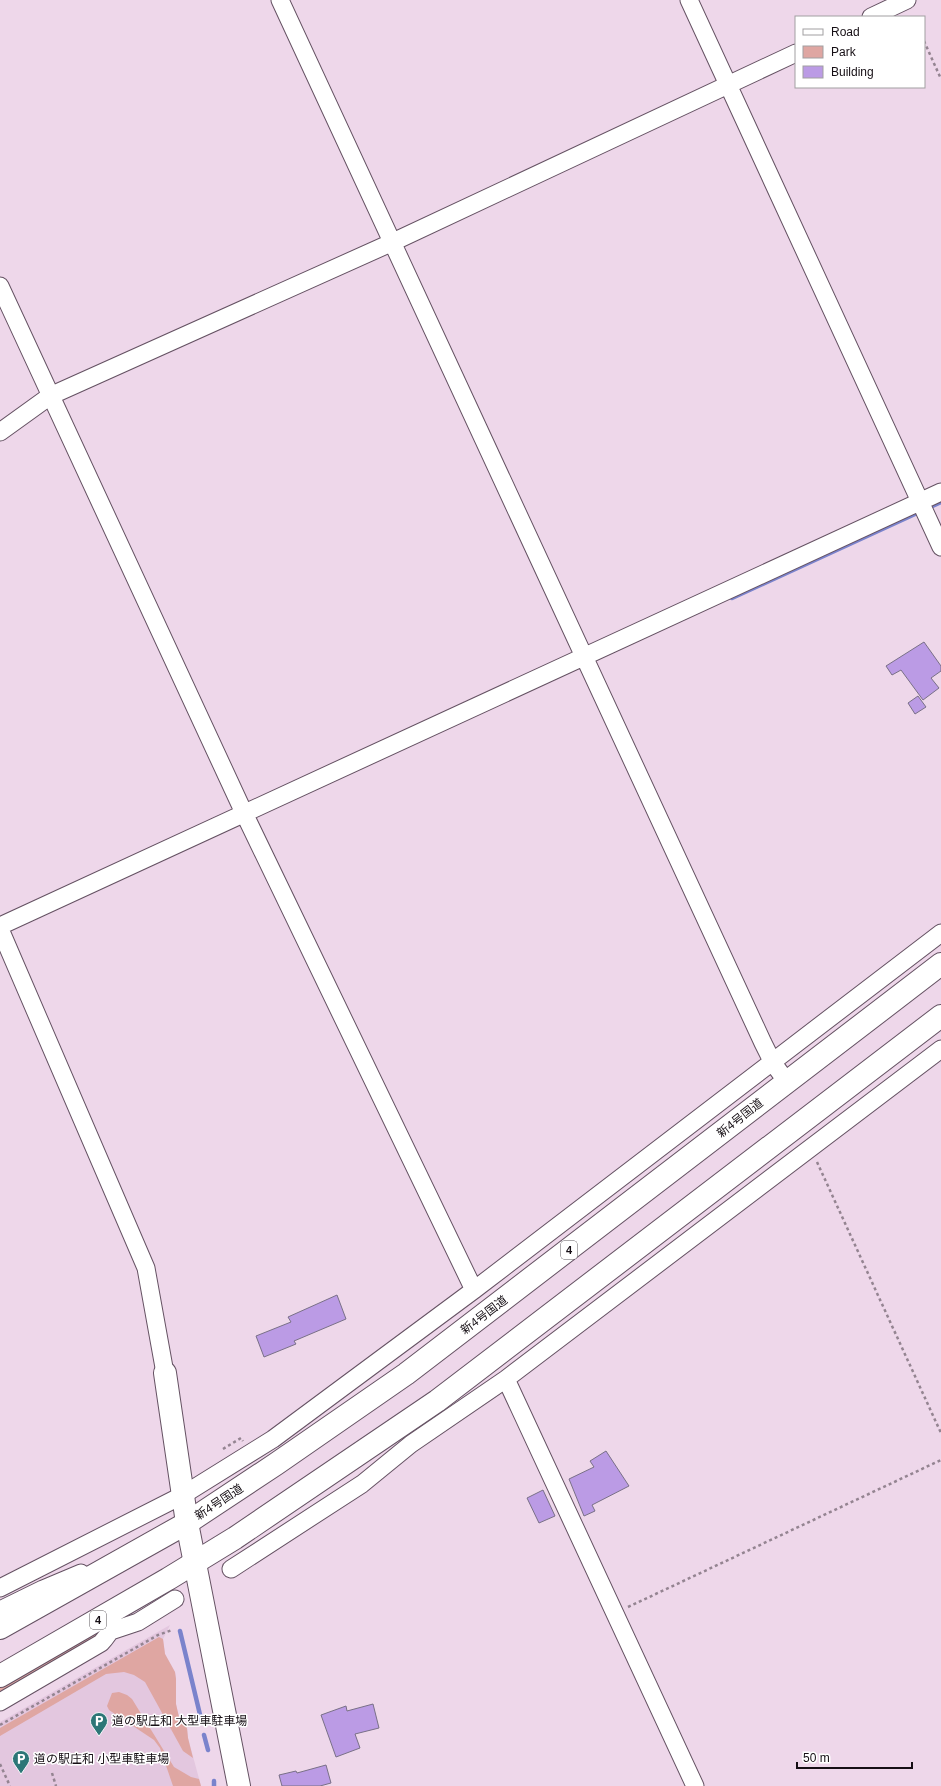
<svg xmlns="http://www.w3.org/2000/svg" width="941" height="1786" font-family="Arial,'Noto Sans JP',sans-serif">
<rect width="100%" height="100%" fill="#eed7ea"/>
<path fill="#e3c7df" d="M170,1625L163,1639L165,1654L175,1672L176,1679V1704L179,1717L187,1728L188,1738L201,1786H0V1722Z"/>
<path fill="#dfa6a2" d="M104,1629L105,1631L0,1698V1686Z
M159,1637L163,1639L165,1654L175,1672L176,1679V1704L179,1717L187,1728L188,1738L193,1758L183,1751L145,1682L134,1675L124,1672L106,1674L0,1736V1728Z
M119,1692L127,1695L132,1699L174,1767L191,1777L199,1779L201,1786H173L160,1748L154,1740L109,1710L107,1706L112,1693Z"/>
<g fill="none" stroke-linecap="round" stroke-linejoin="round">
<path stroke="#7a83cc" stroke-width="4.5" d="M732,598L941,502
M180,1631L202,1723
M204,1735L208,1750
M214,1781V1786"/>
</g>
<path fill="#bb9be5" stroke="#797087" d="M924,642L941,666V671L931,678L939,688L923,700L901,670L892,675L886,666Z
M918,696L926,707L915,714L908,703Z
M337,1295L346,1319L294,1341L296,1344L264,1357L256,1336L291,1322L288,1317Z
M606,1451L629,1486L592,1505L595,1511L584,1516L569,1479L594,1467L590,1461Z
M543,1490L555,1516L539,1523L527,1498Z
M373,1704L379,1728L355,1734L360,1748L336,1757L321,1715L346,1706L347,1711Z
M326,1765L331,1783L320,1786H282L279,1775L296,1771L297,1773Z"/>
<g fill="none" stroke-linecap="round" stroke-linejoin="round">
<defs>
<path id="street" d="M280,0L763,1043L773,1063L787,1082
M689,0L941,547
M871,17L907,0
M0,286L244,813L474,1290
M0,432L50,396L393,242L796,53
M0,926L941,492
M0,929L146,1268L165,1373
M506,1379L695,1786
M231,1569L362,1484L411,1444L506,1379L941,1049
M0,1588L183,1495L273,1439L474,1290L941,933
M0,1610L43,1589L81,1573
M111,1631L138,1622L175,1599
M0,1702L101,1643C112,1631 113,1627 113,1611"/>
<path id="secondary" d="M165,1373L187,1523L239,1786"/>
<path id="highway" d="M0,1628L187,1523L276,1464L406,1374L941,964
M0,1676L168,1579L235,1538L437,1401L941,1016"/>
</defs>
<use href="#street" stroke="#655263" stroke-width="19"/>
<use href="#secondary" stroke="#655263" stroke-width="24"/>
<use href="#highway" stroke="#655263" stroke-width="24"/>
<path stroke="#948491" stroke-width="2.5" stroke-dasharray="3 3" stroke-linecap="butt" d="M924,41L941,79
M817,1162L941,1433
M223,1449L241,1438L243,1441
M628,1607L941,1460
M0,1725L158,1635L172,1630
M0,1764L10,1786
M52,1773L56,1786"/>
<use href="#street" stroke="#fff" stroke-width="17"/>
<use href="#secondary" stroke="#fff" stroke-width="22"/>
<use href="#highway" stroke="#fff" stroke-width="22"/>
</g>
<defs>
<symbol id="parking-pin" viewBox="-11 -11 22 30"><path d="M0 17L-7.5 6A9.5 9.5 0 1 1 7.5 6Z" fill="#2c7677" stroke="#fff"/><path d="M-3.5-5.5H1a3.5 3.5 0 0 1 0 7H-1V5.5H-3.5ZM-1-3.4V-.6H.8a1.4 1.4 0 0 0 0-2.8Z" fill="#fff"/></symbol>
</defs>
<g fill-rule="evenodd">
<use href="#parking-pin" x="89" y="1711" width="20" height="27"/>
<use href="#parking-pin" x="11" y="1749" width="20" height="27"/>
</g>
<g text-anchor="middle" stroke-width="3" stroke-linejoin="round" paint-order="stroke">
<g fill="#fff" stroke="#5b565a" stroke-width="1">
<rect x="561" y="1241" width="16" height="18" rx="3"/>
<rect x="90" y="1611" width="16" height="18" rx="3"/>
</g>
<g font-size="11" font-weight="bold" fill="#150e14">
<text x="569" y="1254">4</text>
<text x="98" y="1624">4</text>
</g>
<g font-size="12" fill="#150e14" stroke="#fff">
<text transform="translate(740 1118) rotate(-38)" y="4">新4号国道</text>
<text transform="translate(484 1315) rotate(-37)" y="4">新4号国道</text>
<text transform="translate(219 1502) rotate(-33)" y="4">新4号国道</text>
</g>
<g font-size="12" fill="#150e14" stroke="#fff" text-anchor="start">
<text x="112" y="1725">道の駅庄和 大型車駐車場</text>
<text x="34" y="1763">道の駅庄和 小型車駐車場</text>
</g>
</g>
<rect x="795" y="16" width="130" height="72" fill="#ffffff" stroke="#a19fa1"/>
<rect x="803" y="29" width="20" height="6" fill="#ffffff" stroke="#a19fa1"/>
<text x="831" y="36" font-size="12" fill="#150e14">Road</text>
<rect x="803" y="46" width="20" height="12" fill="#dfa6a2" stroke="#a19fa1"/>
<text x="831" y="56" font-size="12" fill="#150e14">Park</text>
<rect x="803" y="66" width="20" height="12" fill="#bb9be5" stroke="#a19fa1"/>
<text x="831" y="76" font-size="12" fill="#150e14">Building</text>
<path d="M797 1762v6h115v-6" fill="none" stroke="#150e14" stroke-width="2"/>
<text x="803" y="1762" font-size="12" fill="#150e14" stroke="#ffffff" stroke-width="3" paint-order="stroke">50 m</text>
</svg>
